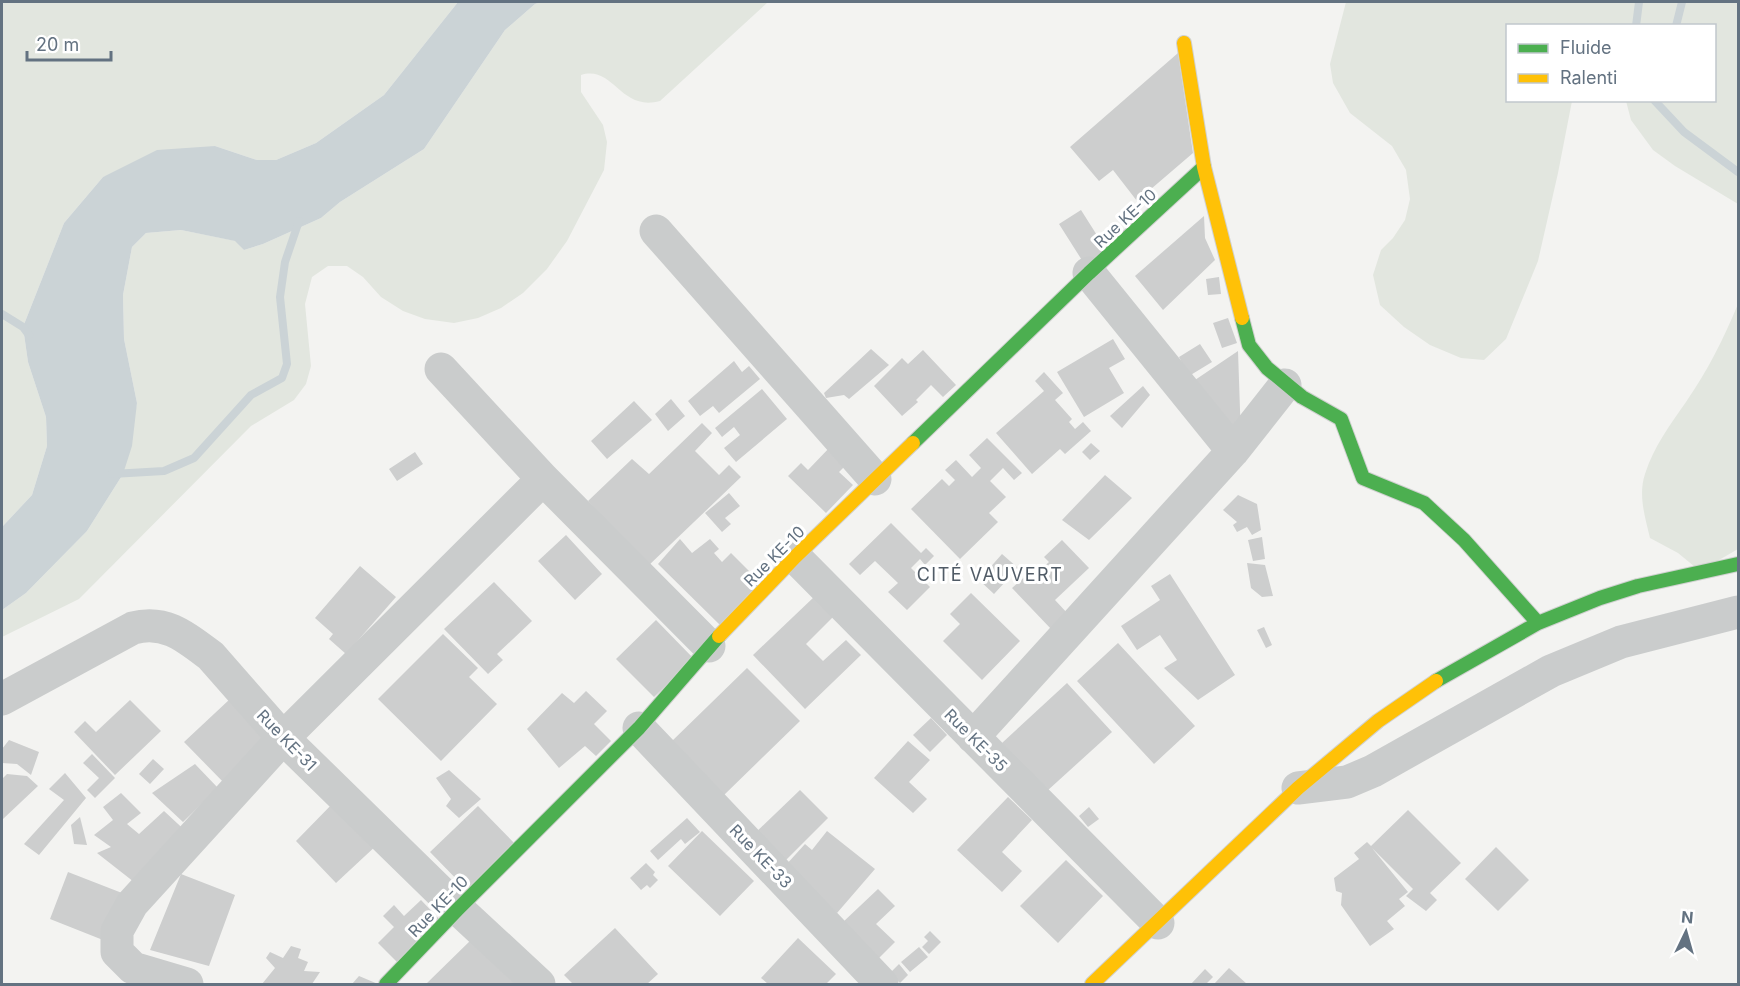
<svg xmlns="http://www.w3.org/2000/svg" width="1740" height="986" font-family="Inter,sans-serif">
<rect width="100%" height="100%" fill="#f3f3f1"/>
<path fill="#e2e6df" d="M2,2H458L384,95L316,143L276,160H257L215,146L103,177L64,223L23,327L28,362L46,417L47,446L32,495L2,527Z
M541,2H768L660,101C620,112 614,65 581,75V92L603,125L607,142L604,170L567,241L547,269L523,293L501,308L478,318L454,323L425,319L403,311L381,297L363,277L347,266H328L312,277L305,304L311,366L306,384L294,400L251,426L79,599L2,637V610L26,593L87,531L123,474L137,403L124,339L123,295L132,247L146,233L181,230L236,241L244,250L263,244L321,218L340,202L424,149L505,30L535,4Z
M1346,2H1738V204L1675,166L1653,150L1631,120L1626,101L1714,100V26H1508V100L1572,101L1558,173L1538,261L1506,339L1484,360L1461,358L1430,345L1404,327L1380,305L1373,275L1381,250L1393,238L1405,220L1410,199L1406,170L1392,146L1350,113L1333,83L1330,64Z
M1738,304V549L1700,571L1678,553L1650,538C1645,517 1638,495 1645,474C1654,446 1670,425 1686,402C1708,370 1723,340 1738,304Z"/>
<path fill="#cbd3d6" d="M458,2H541L535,4L505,30L424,149L340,202L321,218L263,244L244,250L235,241L181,230L146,233L132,247L123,295L124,339L137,403L132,446L123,474L87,531L26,593L2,610V527L32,495L47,446L46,417L28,362L23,327L64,223L103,177L157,150L215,146L257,160H276L316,143L384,95Z"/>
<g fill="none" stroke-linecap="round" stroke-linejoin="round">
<path stroke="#cbd3d6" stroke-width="8" d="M1636,26L1639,2
M1676,26L1682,2
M1654,100L1684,132L1738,172
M2,314L23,327L29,335
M112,474L164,471L194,458L251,395L282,378L287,364L280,297L285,262L299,221"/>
</g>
<path fill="#cdcece" d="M1178,53L1193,153L1137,201L1113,170L1099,181L1070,147Z
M1081,210L1107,251L1085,265L1059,224Z
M1204,216L1205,238L1215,260L1163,310L1135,276Z
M1219,277L1221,294L1208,295L1206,279Z
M1228,318L1237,343L1222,348L1213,323Z
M1113,339L1125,359L1109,368L1124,393L1084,417L1057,372Z
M1200,344L1212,362L1189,376L1179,357Z
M871,349L889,365L849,399L844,395L826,398L824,393Z
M923,350L956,385L943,397L931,385L916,400L918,402L902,416L874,386L902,358L908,364Z
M1238,351L1241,439L1195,380Z
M734,361L742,372L749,366L760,379L719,413L713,406L700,416L688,401Z
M1044,372L1063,393L1055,400L1072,419L1069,422L1075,429L1083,422L1091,431L1065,454L1060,449L1032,474L996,433L1044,391L1035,381Z
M1143,386L1150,395L1122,428L1110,416Z
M762,389L787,419L736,462L724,448L740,435L734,427L722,437L715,428Z
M671,399L685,416L668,431L655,414Z
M634,401L652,420L607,459L591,441Z
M702,423L712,433L695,451L719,475L729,465L741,477L647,567L588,501L632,459L649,474Z
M987,438L1022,473L1014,480L1003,468L990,481L1006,497L989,513L998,522L960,559L911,509L942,479L949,486L955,480L945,470L956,460L972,477L981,468L969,455Z
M1091,443L1100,451L1090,460L1082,452Z
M831,446L848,463L839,472L853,485L826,513L788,476L801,463L808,470Z
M415,452L423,464L397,481L389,469Z
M1105,475L1132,498L1089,540L1062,520Z
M729,493L740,506L725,518L731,524L722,532L705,513Z
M1238,495L1257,504L1261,530L1252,535L1247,527L1237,532L1233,525L1237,522L1223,510Z
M891,523L921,553L926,548L934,556L925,565L920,559L911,568L930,587L907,610L888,592L898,583L875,561L860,575L849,564Z
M566,535L602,574L575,600L538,561Z
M1262,537L1265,559L1253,561L1248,540Z
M680,539L692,553L710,539L719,549L714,553L722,562L731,553L762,584L720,625L658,564Z
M1062,540L1089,568L1055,600L1069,615L1052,630L1012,588L1028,574L1031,578L1049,562L1044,557Z
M1002,554L1018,568L994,594L979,580Z
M1247,563L1265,565L1273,596L1262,597L1251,588Z
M360,566L396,597L346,654L329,639L333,634L315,618Z
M1170,574L1235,675L1198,700L1164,668L1177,660L1160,635L1137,650L1121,626L1160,600L1151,586Z
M494,582L532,621L497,654L503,660L488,674L444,629Z
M971,593L1020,641L982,680L943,641L960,624L950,614Z
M814,597L833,617L806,644L823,661L846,640L861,655L805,709L753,655Z
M656,620L694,659L654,697L616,659Z
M1264,627L1272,645L1266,648L1257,630Z
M443,634L478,668L469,677L497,704L441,761L378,699Z
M1118,643L1195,726L1154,764L1077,681Z
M747,668L800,721L723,796L671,742Z
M1067,683L1112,732L1047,791L1002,743Z
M586,691L607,711L594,724L611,741L596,756L585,746L559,768L527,729L562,693L574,703Z
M230,699L272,742L227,786L184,742Z
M130,700L161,731L115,775L74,732L85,721L96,732Z
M931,718L947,735L930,752L913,735Z
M9,740L39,752L31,775L17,764L2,763V749Z
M908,741L930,760L909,782L927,799L913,813L874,778Z
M92,754L115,778L95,798L87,790L99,778L83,763Z
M153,759L164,769L150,784L139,774Z
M195,764L218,788L183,822L152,793Z
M449,770L481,799L459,818L446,806L451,799L436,778Z
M65,773L86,798L39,855L24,844L64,800L49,789Z
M7,774L27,776L38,786L3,819L2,817V779Z
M800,790L828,818L781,865L752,836Z
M121,793L141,813L127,824L139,834L164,811L191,836L134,882L97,853L111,847L94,835L113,820L103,807Z
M1008,797L1032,820L1002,852L1022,871L1002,892L957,850Z
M337,799L379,843L336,883L296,841Z
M478,806L515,844L468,891L430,852Z
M1089,807L1099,819L1088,827L1079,816Z
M1408,810L1461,863L1430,893L1437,900L1426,911L1406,896L1413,889L1372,848L1408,892L1399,899L1405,906L1387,921L1394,929L1370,946L1341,905L1342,893L1336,891L1334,878L1359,859L1354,853L1367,842L1371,846Z
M80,817L87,845L74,844L71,825Z
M687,818L700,832L685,844L681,839L658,860L650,851Z
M702,831L754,881L720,916L668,866Z
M827,831L875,869L837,913L785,866L805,844L812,850Z
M1496,847L1529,880L1498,911L1465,879Z
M1066,860L1103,896L1058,943L1020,906Z
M646,863L655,872L653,875L658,880L650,888L647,885L641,890L630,878Z
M68,872L122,893L103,940L50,919Z
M181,874L235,895L209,966L150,950Z
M878,889L895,906L876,924L895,942L878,959L842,923Z
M421,900L442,922L398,963L378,943L394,927L383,916L394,905L404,916Z
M615,928L658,974L647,984H573L564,975Z
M930,931L941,942L929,954L922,947L928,941L924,937Z
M473,938L516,984H426Z
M798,938L836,974L826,984H768L761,978Z
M291,946L301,949L298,958L308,962L304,971L320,972L312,984H262L275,968L266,958L270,952L283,958Z
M919,947L928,957L910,972L901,962Z
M899,964L908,975L900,983L890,973Z
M1229,968L1247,984H1214Z
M1205,969L1213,977L1206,984H1191Z
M359,976L378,984H352Z"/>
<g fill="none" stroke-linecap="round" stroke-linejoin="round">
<defs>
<path id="fast" d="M1242,318L1249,345L1267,368L1302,397L1341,419L1363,478L1424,503L1464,540L1538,623
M913,443L1089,273L1204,167
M1436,681L1538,623L1600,598L1638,586L1738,564
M386,984L458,909L639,728L719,636"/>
<path id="slow" d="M1184,43L1204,167L1242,318
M719,636L795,557L913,443
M1092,984L1298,788L1378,721L1436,681"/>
</defs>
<use href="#fast" stroke="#d0d1d0" stroke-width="16"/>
<use href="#slow" stroke="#d0d1d0" stroke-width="16"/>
<path stroke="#cacccc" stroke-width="33" d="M656,231L875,479
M1089,273L1233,451
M441,369L543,479L709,646
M795,557L1158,923
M2,699L133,628C165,619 186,637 211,656L283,738L458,909L539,984
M639,728L882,984
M973,737L1233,451L1285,385
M1298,788L1347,782L1373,771L1551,671L1621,642L1738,612
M187,984L133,968L117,952V931L132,904L283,738L543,479"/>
<use href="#fast" stroke="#4caf50" stroke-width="14"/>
<use href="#slow" stroke="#ffc107" stroke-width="14"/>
</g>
<g text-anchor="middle" stroke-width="6" stroke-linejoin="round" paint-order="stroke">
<g font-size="16" fill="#637281" stroke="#fff">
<text transform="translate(1125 218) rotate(-43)" y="6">Rue KE-10</text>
<text transform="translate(774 556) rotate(-45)" y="6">Rue KE-10</text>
<text transform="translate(287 740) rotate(46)" y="6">Rue KE-31</text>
<text transform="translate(976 740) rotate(45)" y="6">Rue KE-35</text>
<text transform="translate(761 856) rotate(46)" y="6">Rue KE-33</text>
<text transform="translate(438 906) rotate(-46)" y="6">Rue KE-10</text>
</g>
<g font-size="18" letter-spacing="1.5" fill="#505b66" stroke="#fff">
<text x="990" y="581">CITÉ VAUVERT</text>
</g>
</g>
<rect width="1740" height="986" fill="none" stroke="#637281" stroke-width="6"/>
<rect x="1506" y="24" width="210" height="78" fill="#ffffff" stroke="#c1c7cd" stroke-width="1.5"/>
<rect x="1518" y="44" width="30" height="9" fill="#4caf50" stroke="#c1c7cd" stroke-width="1.5"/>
<text x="1560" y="54" font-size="18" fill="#637281">Fluide</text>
<rect x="1518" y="74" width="30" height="9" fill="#ffc107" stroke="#c1c7cd" stroke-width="1.5"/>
<text x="1560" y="84" font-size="18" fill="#637281">Ralenti</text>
<g transform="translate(1686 932) rotate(5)" stroke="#ffffff" stroke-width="4.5" paint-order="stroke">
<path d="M0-4.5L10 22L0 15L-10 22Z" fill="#637281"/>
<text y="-9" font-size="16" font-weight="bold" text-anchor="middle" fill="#637281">N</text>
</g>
<path d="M27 51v9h84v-9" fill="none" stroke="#637281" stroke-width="3"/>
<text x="36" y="51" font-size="18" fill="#637281" stroke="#ffffff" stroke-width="4.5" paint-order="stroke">20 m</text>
</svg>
